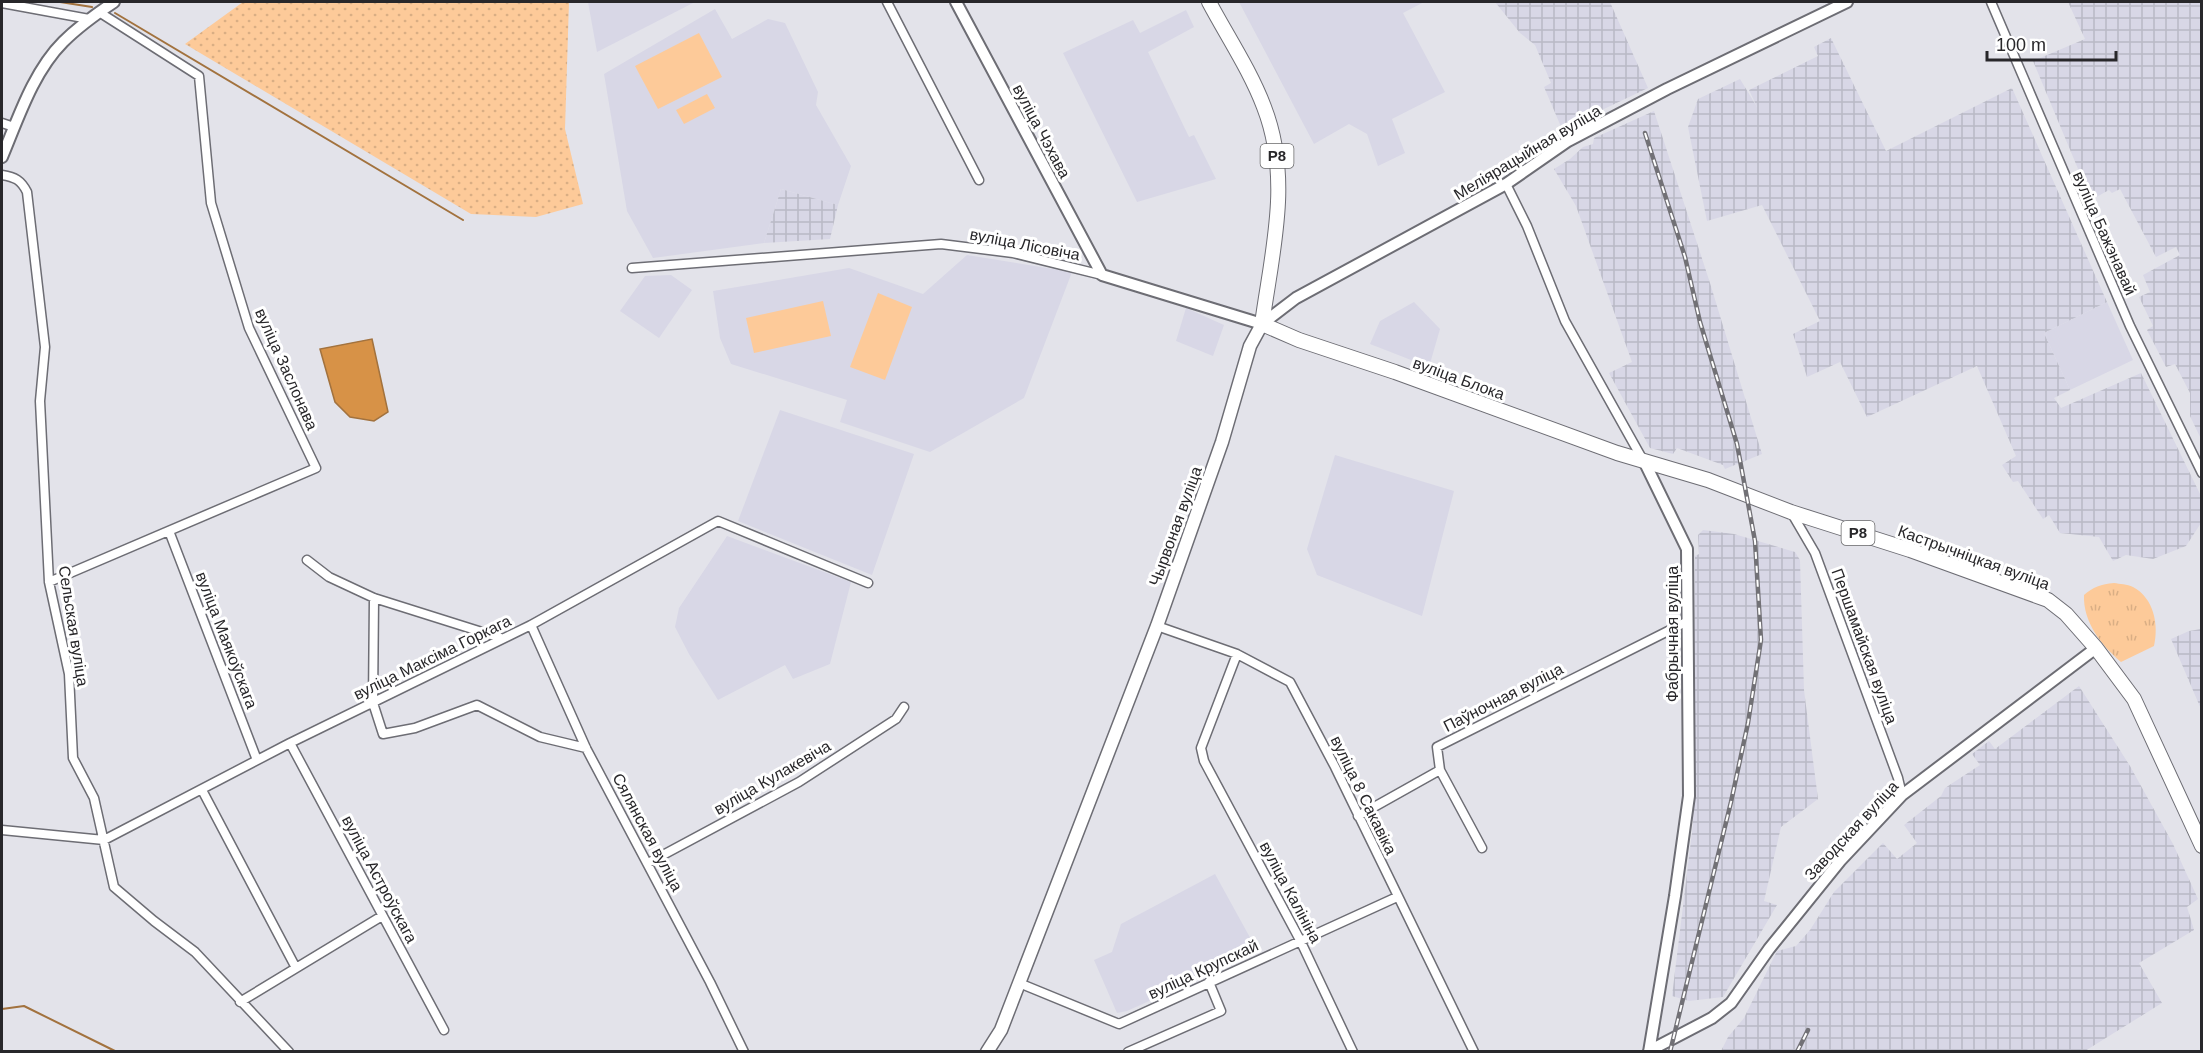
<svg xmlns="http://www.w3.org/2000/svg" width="2203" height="1053" font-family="Helvetica,sans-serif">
<defs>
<pattern id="industrial-grid" width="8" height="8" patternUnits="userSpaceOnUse" patternTransform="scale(1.5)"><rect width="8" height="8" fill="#d8d7e6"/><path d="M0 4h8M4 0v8" fill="none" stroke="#b9b9c5"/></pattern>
<pattern id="grass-tufts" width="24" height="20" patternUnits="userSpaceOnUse" patternTransform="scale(1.5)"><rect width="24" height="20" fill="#fdca99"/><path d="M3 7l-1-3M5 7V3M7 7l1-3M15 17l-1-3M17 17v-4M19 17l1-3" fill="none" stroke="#d9ae84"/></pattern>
<pattern id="park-dots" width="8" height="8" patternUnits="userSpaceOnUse" patternTransform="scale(1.5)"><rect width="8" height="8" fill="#fdca99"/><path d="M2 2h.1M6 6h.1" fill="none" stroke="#d9ae84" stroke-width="1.8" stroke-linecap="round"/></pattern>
</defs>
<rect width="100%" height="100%" fill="#e3e3ea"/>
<path fill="#d8d7e6" d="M588,2H695L597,52Z
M1239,2H1424L1403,13L1445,92L1392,119L1405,153L1378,166L1367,134L1349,124L1314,144Z
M715,9L732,39L768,19L785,23L818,92L816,105L851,166L838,205L781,189L764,243L653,258L627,211L604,74Z
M1186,10L1194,27L1148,52L1189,137L1194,135L1216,179L1137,202L1063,53L1133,20L1140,33Z
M967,255L1072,272L1024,398L930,452L840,422L847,400L731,364L720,338L713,291L849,268L923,294Z
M671,275L692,290L659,338L620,311L645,276Z
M1414,302L1440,329L1429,367L1370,344L1380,321Z
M2107,302L2133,360L2070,390L2044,333Z
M1186,308L1224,325L1213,356L1176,341Z
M780,410L914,454L872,575L738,521Z
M1335,455L1454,491L1422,616L1317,575L1307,549Z
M727,536L851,582L830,664L793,679L785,665L718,700L689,654L675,627L679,608Z
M1215,874L1258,952L1127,1011L1117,1013L1094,960L1112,952L1121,924Z"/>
<path fill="url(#industrial-grid)" d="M1495,2H1610L1648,88L1562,129L1544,87L1551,83L1535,45L1520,33Z
M2068,2H2201V439L2190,416V393L2175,364L2166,367L2147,330L2153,326L2139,297L2150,292L2143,275L2180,255L2176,247L2156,257L2120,189L2112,193L2109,190L2091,200L2033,61L2085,39Z
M1831,38L1886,151L2012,88L2107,302L2044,333L2070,390L2054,398L2061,408L2141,373L2201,496V523L2186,546L2153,559L2126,555L2113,561L2099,537L2060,533L2049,515L2043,519L2018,481L2013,482L2002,465L2016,456L1977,366L1867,417L1840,362L1807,377L1793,334L1820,321L1762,205L1707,221L1688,127L1698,99L1740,79L1757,107L1749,90L1818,56L1814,47Z
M1654,111L1710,283L1762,454L1725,469L1723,465L1677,448L1673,454L1650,448L1609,373L1632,362L1576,206L1554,169L1570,159L1583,147L1593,144L1594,138Z
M781,189L838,205L830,239L764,243Z
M1703,530L1734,534L1795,552L1800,560L1804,690L1818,799L1781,827L1764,901L1777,905L1723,997L1689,1001L1672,996L1693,824L1695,556L1699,554L1698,535Z
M2201,629H2202L2201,709L2171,639L2189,631Z
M2079,686L2130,766L2173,844L2198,899L2187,907L2194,930L2139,963L2162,1003L2085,1051H1721L1728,1037L1744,1018L1777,951L1796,946L1810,930L1834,892L1883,843L1897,859L1917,843L1904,825L1941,796L1945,788L1980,765L1972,754L1989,741L1995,749Z"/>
<path fill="url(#grass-tufts)" d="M2114,583C2120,584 2127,584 2133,587C2154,598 2159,625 2154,646L2121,662C2101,645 2083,622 2084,595C2093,587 2101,584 2114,583Z"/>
<path fill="url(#park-dots)" d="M243,2H569L565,129L583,204L536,217L471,214L185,44Z"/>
<path fill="#fdca99" d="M699,33L722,77L658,109L635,66Z
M707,94L715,108L684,124L676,110Z
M878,293L912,307L885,380L850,367Z
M823,301L831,336L754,353L746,318Z"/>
<path fill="#d79247" stroke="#a2723e" stroke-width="1.5" d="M372,339L388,412L374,421L350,417L335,402L320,349Z"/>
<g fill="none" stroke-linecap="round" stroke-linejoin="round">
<path stroke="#a2723e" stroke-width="2" d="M60,2L92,7
M115,13L463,220
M2,1009L24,1006L117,1052"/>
<defs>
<path id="minor" d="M887,2L979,180
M1991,2L2130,326L2202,473
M2,3L89,19
M2,123L14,127
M2,175C15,177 21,180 27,192L45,347L40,401L49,582L69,674L73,758L94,798L114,887L154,921L195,952L289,1052
M1506,184L1527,226L1565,321L1644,462
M632,268L941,244L1013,253L1102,275
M1791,512L1815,553L1898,778L1902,795
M169,531L257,760
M307,560L329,577L374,598L501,638
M49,582L316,468L249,328L211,203L199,76L99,12
M374,598L373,703L383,734L415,728L477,705L540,737L586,748
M531,625L586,748L710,982L744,1052
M1157,626L1237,654L1290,682L1335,767L1474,1052
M1237,654L1201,748L1204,761L1300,940L1353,1052
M290,743L444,1030
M1440,770L1482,848
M202,790L296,968
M1358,816L1440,770L1437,747L1686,622
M2,830L104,840L290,743L531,625L718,521L868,583
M648,863L799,782L896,719L904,707
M1019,983L1119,1024L1397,897
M240,1002L382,916
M1128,1052L1221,1011L1209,982"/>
<path id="tertiary" d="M956,2L1102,275L1262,324L1296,298L1506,184L1568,141L1667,89L1847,2
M2,157C18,119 33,72 63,42C78,27 96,14 114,2
M1645,463L1687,549L1689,796L1675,896L1649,1052
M1649,1051L1712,1018L1731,1003L1769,949L1840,861L1902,795L2096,648"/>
<path id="secondary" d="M987,1052L1001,1030L1157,626L1222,442L1250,346L1262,324"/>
<path id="primary" d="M1209,2C1227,36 1250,70 1264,107C1292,179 1272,251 1262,324L1299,340L1395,372L1617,453L1708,480L1791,512L1910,550L2048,600L2066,614L2096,648L2134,699L2202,846"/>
</defs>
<use href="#minor" stroke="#6d6d74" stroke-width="11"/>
<use href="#tertiary" stroke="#6d6d74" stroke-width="14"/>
<use href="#secondary" stroke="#6d6d74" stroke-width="15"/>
<use href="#primary" stroke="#6d6d74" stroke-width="16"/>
<use href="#minor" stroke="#fff" stroke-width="8"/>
<use href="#tertiary" stroke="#fff" stroke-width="10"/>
<use href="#secondary" stroke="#fff" stroke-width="12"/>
<use href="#primary" stroke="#fff" stroke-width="14"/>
<defs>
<path id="rail" d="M1645,133L1685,257L1700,322L1737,444L1755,541L1761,640L1748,723L1731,802L1670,1052
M1797,1052L1808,1030"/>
</defs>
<use href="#rail" stroke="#727176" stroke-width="4.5"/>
<use href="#rail" stroke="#fff" stroke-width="2" stroke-dasharray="7" stroke-linecap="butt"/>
</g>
<g text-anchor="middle" stroke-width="6" stroke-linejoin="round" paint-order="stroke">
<g fill="#fff" stroke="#68686a" stroke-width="1.5">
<rect x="1260.5" y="144" width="33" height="24" rx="4.5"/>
<rect x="1841.5" y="521" width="33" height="24" rx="4.5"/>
</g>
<g font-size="15" font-weight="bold" fill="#28272a">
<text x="1277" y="161">Р8</text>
<text x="1858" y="538">Р8</text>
</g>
<g font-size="16" fill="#28272a" stroke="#fff">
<text transform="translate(1042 131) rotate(62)" y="6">вуліца Чэхава</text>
<text transform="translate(1527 152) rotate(-31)" y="6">Меліярацыйная вуліца</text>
<text transform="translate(2105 233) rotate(66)" y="6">вуліца Бажэнавай</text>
<text transform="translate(1025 244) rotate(11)" y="6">вуліца Лісовіча</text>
<text transform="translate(287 369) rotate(66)" y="6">вуліца Заслонава</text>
<text transform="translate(1459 378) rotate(20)" y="6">вуліца Блока</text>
<text transform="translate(1175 526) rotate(-70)" y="6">Чырвоная вуліца</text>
<text transform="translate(1974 557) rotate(20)" y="6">Кастрычніцкая вуліца</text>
<text transform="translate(74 626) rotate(81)" y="6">Сельская вуліца</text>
<text transform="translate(1672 634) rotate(-90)" y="6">Фабрычная вуліца</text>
<text transform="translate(227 640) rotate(69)" y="6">вуліца Маякоўскага</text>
<text transform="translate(1865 646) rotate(70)" y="6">Першамайская вуліца</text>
<text transform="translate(432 657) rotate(-26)" y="6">вуліца Максіма Горкага</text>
<text transform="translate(1503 697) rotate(-27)" y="6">Паўночная вуліца</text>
<text transform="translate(772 777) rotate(-30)" y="6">вуліца Кулакевіча</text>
<text transform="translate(1364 795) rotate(64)" y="6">вуліца 8 Сакавіка</text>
<text transform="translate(1851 830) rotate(-47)" y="6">Заводская вуліца</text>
<text transform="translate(648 832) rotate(62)" y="6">Сялянская вуліца</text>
<text transform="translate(380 879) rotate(62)" y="6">вуліца Астроўскага</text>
<text transform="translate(1291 892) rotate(62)" y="6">вуліца Калініна</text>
<text transform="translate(1203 969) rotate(-25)" y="6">вуліца Крупскай</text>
</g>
</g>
<rect width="2203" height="1053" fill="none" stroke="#28272a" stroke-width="6"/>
<path d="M1987 51v9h129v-9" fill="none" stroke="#28272a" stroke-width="3"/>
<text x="1996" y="51" font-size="18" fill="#28272a" stroke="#ffffff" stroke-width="4.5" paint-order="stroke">100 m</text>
</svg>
